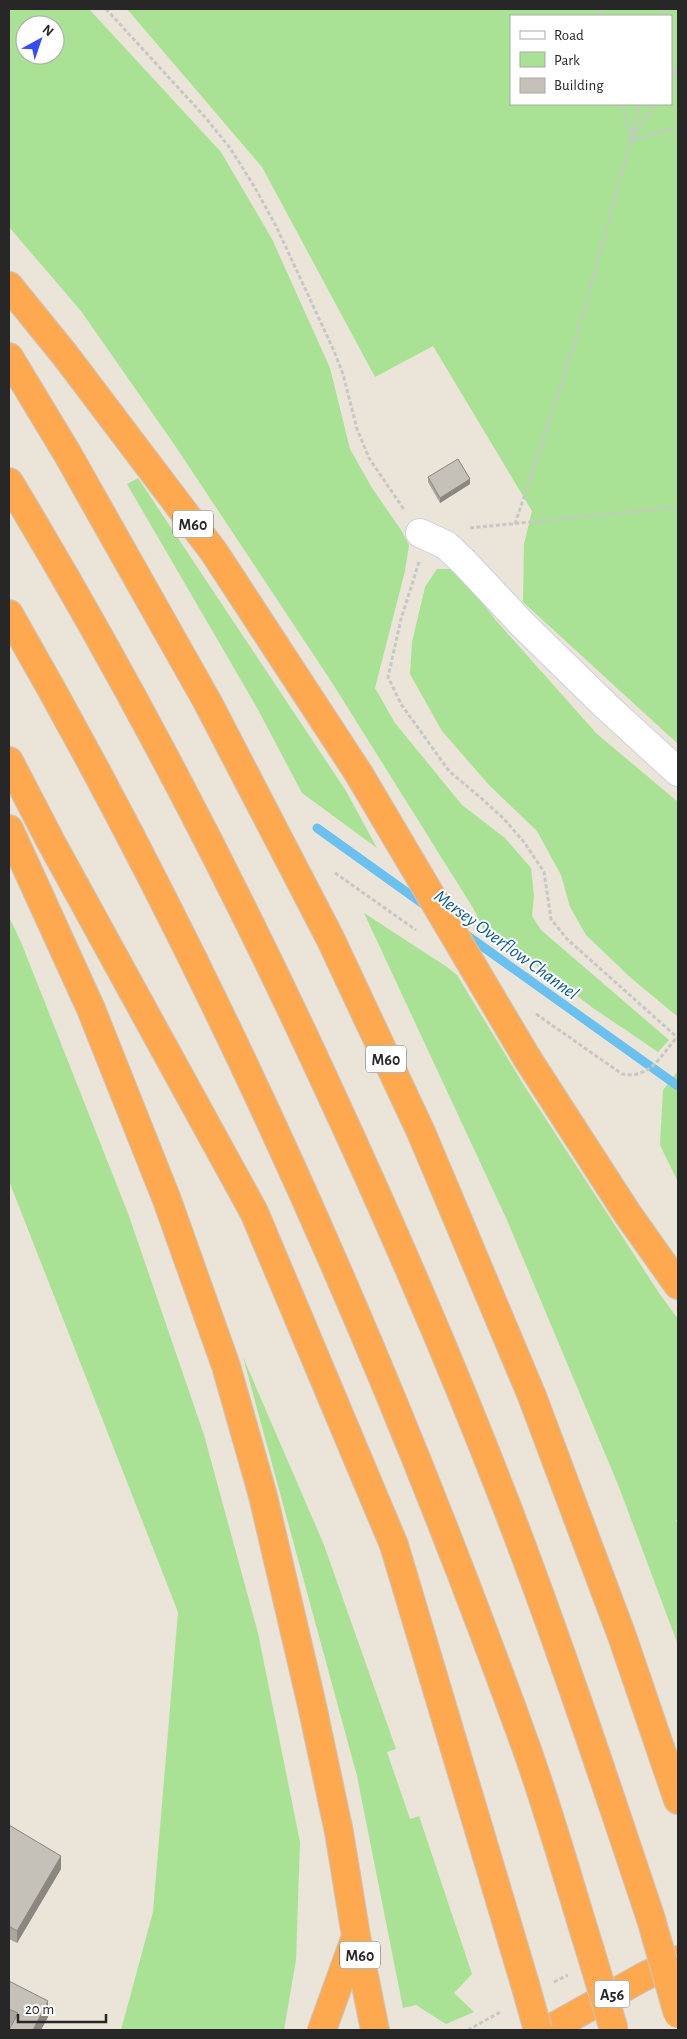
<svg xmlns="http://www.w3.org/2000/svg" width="687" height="2039" font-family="'Alegreya Sans',sans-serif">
<rect width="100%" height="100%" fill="#eae4d9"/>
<path fill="#a9e294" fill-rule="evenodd" d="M9,9H89L221,152L272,239L330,368L350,449L372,488L401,530L409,545L405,571L375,688L395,723L462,805L505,838L531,868L534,896L532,916L541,930L669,1040L658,1052L593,1008L531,961L484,930L473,908L331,681L176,447L81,311L9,227ZM25,25H55V55H25Z
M127,9H678V744L523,602L524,544L532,511L433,346L375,377L262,167ZM671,16V104H511V16Z
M138,478L346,791L377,848L302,793L256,706L127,484Z
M437,569H451L470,588L499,624L597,734L678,802V1017L631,978L586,935L570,907L561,875L537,831L489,785L442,731L410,674L412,642L425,587Z
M364,913L447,967L457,975L525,1087L659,1293L678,1319V1519L676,1520L678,1525V1645L619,1487L507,1220Z
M9,917L21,942L129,1216L204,1435L258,1633L300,1842L296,1960L284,2030H121L153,1912L178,1612L9,1181Z
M678,1071V1182L660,1145L663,1090Z
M243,1357L324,1545L396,1749L387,1752L410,1819L419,1816L472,1974L454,1993L474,2012L446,2024L416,2005L403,2008L357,1776Z"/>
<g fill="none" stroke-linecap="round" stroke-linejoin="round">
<path stroke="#6ac0ee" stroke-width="9" d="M317,828L426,906
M465,934L678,1086"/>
<defs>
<path id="minor" d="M420,533L446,545L464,562L523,625L606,706L678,772"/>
<path id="highway" d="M9,286L65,355L214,552L359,774
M9,357L67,453L207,701L330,938L421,1132L532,1396L622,1636L678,1800
M9,482C128,679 234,883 330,1092C393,1228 453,1367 507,1507C559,1643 605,1781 651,1919
M9,614C216,974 385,1356 526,1747C550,1814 569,1883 590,1950
M9,761L51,842L254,1212L394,1545L525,1984
M9,829L91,1009L167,1200L226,1366L263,1496L311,1701L339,1832L356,1936L375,2030
M527,1058L627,1213L678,1285
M322,2030L356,1936
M548,2030L643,1977L678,1960"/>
</defs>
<use href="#minor" stroke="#ced0e1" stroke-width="30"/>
<use href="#highway" stroke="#c7c7c7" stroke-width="30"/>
<path stroke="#c7c7c7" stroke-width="3" stroke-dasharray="4 2.5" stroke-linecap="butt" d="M106,9L205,117L230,148L254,186L277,228L334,351L343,374L357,429L369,458L405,511
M600,9L602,16
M662,9L663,16
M671,79L678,67
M623,104L630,137
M633,137L655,104
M631,140L678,127
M515,524L578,332L631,140L639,104
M470,528L678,507
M419,562L401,619L388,677L401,704L449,771L481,798L504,819L524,842L544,872L551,919L567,939L678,1038
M335,873L416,930
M536,1014L622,1074C650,1079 660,1057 677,1037
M554,1982L568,1975
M468,2030L502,2011"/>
<use href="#minor" stroke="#fff" stroke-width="28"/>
<use href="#highway" stroke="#fea950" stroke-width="28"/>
<defs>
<path id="highway-bridge" d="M359,774L527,1058
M651,1919L678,2014
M590,1950L614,2030
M525,1984L538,2030"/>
</defs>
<use href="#highway-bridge" stroke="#c7c7c7" stroke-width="30" stroke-linecap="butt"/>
<use href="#highway-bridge" stroke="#fea950" stroke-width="28"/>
</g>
<path fill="#a9a69e" d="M428,477L470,484L440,503L428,482Z
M9,1825L61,1869L17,1943L9,1939Z
M9,1981L48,2017L41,2030H9L12,2026L9,2025Z"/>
<path fill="#8a8781" d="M470,479V484L440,503V498Z
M61,1856V1869L17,1943V1931Z
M48,2001V2017L41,2030H33Z"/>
<path fill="#c5c1b8" stroke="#8a8781" d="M458,459L470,479L440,498L428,477Z
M9,1825L61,1856L17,1931L9,1926Z
M9,1981L48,2001L33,2030H9L18,2013L9,2009Z"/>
<g text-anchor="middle" stroke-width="4" stroke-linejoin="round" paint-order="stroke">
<g fill="#fff" stroke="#686868" stroke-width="1">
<rect x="173" y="510.5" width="40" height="27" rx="4"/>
<rect x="366" y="1045.5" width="40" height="27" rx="4"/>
<rect x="340" y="1941.5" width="40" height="27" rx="4"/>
<rect x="594.5" y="1980.5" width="35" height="27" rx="4"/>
</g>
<g font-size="16" font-weight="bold" fill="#272727">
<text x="193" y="530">M60</text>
<text x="386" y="1065">M60</text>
<text x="360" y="1961">M60</text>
<text x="612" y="2000">A56</text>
</g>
<g font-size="19" font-style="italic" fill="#0d5c96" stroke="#fff">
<text transform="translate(507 944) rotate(36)" y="7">Mersey Overflow Channel</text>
</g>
</g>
<rect width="687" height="2039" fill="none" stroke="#272727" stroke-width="20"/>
<rect x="510" y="15" width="162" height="90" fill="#ffffff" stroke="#a9a9a9"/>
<rect x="520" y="31" width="25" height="8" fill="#ffffff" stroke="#a9a9a9"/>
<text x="554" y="40" font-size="15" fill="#272727">Road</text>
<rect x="520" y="52" width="25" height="15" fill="#a9e294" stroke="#a9a9a9"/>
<text x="554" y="65" font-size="15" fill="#272727">Park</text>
<rect x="520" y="78" width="25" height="15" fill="#c5c1b8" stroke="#a9a9a9"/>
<text x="554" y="90" font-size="15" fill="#272727">Building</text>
<g transform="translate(40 40) rotate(40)"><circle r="24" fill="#ffffff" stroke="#a9a9a9"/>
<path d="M0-4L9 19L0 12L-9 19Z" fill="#374cf9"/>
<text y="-8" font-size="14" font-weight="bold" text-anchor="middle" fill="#272727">N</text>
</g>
<path d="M18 2014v8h88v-8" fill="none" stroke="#272727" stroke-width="2.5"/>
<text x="25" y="2014" font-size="15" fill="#272727" stroke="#ffffff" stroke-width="4" paint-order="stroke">20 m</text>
</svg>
